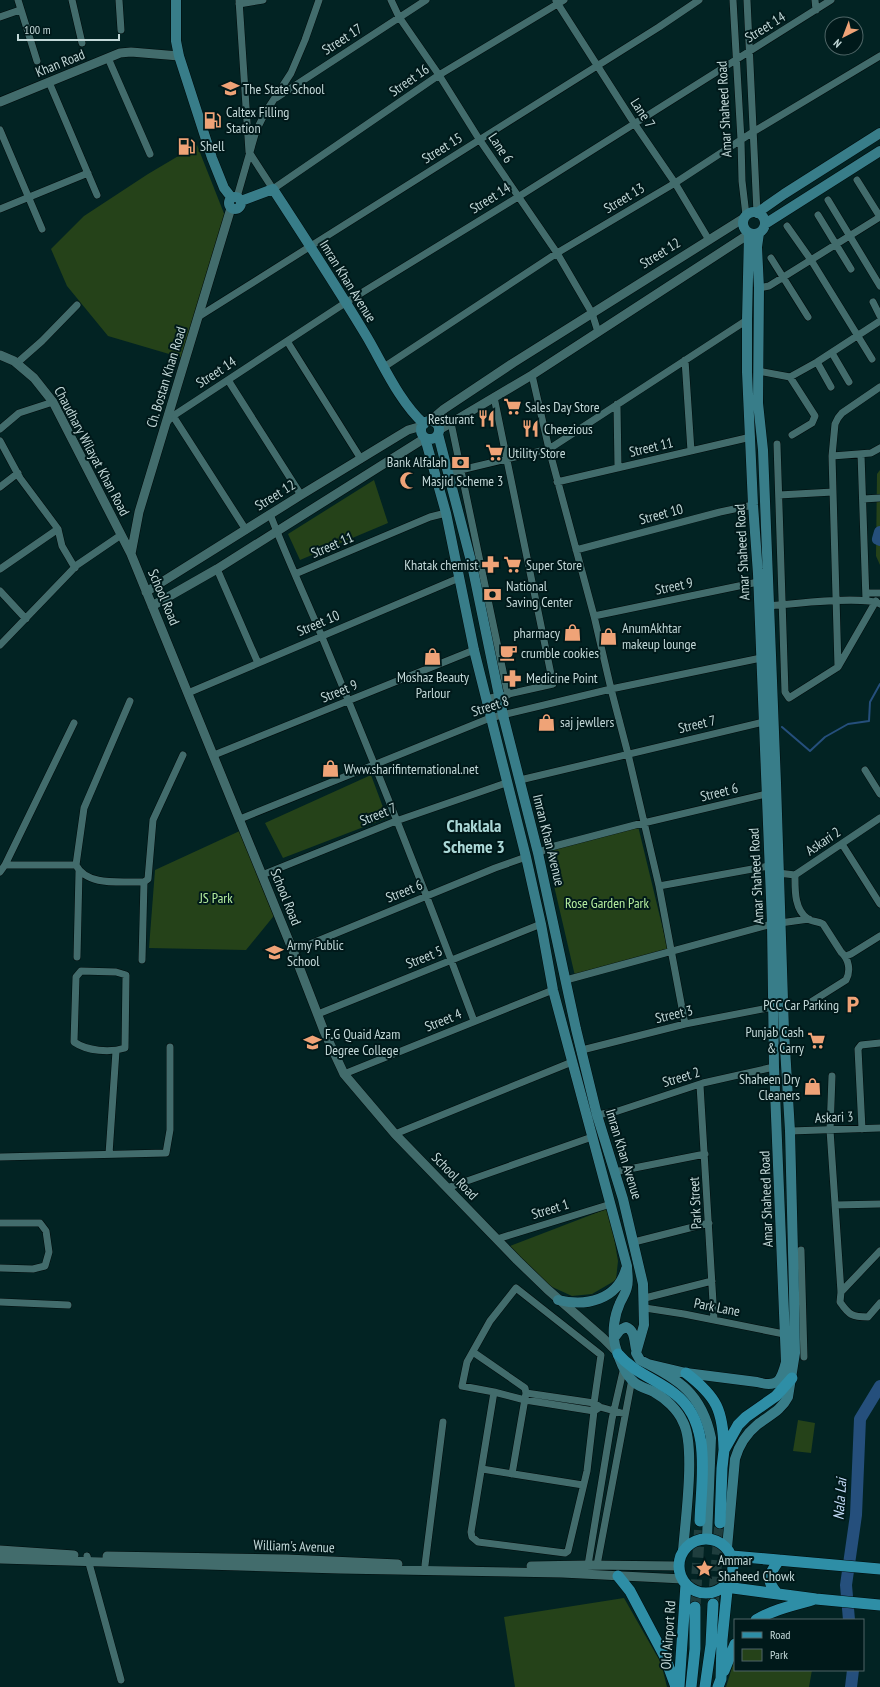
<svg xmlns="http://www.w3.org/2000/svg" width="880" height="1687" font-family="'PT Sans Narrow',sans-serif">
<rect width="100%" height="100%" fill="#022323"/>
<path fill="#254219" d="M197,145L225,216L186,359L108,336L67,286L51,249L84,216L148,174Z
M880,470V565L876,556L877,474Z
M374,480L388,523L300,560L288,534Z
M371,775L387,818L283,858L265,823Z
M638,826L668,950L575,976L545,847Z
M244,829L277,912L246,950L149,948L155,870Z
M609,1208L618,1261L616,1280L592,1294L572,1296L537,1280L510,1246Z
M798,1420L815,1423L811,1453L793,1451Z
M624,1598L661,1663L667,1687H515L504,1617Z
M735,1658V1670H812L809,1687H726Z"/>
<g fill="none" stroke-linecap="round" stroke-linejoin="round">
<path stroke="#254f7c" stroke-width="2" d="M782,727L810,751L825,737L848,724L869,721L870,702L880,684"/>
<path stroke="#254f7c" stroke-width="12" d="M880,532L878,539L880,540
M849,1620L846,1585L856,1515L860,1419L880,1386
M851,1687L853,1670"/>
<path stroke="#1f3e3e" stroke-width="11" stroke-dasharray="11 5.5" stroke-linecap="butt" d="M713,1604L720,1523
M695,1607L700,1521"/>
<defs>
<path id="minor" d="M18,0L37,61
M72,0L82,43
M119,0L121,30
M239,0L249,152L273,189L439,75L564,0
M391,0L399,17L439,75L479,139L557,253L592,313L598,332
M733,0L741,140L742,181L746,215
M747,0L757,213
M815,0L816,10
M556,1L634,123L675,183L709,240
M239,4L263,0
M0,17L20,10
M108,58L150,154
M49,82L97,195
M276,98L426,0
M0,130L42,229
M857,180L880,217
M237,197L256,131L265,113L291,73L305,40L319,0
M828,200L880,286
M0,209L88,173
M818,215L851,269
M787,226L811,260L872,359
M771,258L808,317
M759,288L769,286L880,217
M873,302L880,316
M198,317L659,27L699,0
M287,341L361,459
M832,353L849,382
M685,360L691,451
M817,362L831,387
M17,363L42,341L77,305
M384,367L557,253L675,183L753,132L880,56
M758,371L790,377L817,362L880,321
M532,375L549,449L594,616L611,689L628,754L659,886L685,1024
M790,377L815,416L812,423L792,435
M228,380L301,495
M617,404L618,468
M173,416L246,530
M166,423L173,416L345,303L518,197L831,0
M451,423L508,695
M0,429L19,413L53,402
M0,441L20,478L58,529L62,546L75,568
M777,444L785,692L789,698L838,667L832,456L835,424L838,418L842,413L880,387
M861,454L866,600
M832,456L871,453L880,448
M448,473L549,449L747,320
M557,482L751,437
M0,487L18,473
M779,495L833,492
M863,499L880,498
M270,514C286,556 305,596 322,637C375,764 426,892 474,1021
M576,550L720,512L753,505
M0,569L58,529
M217,569L258,663
M295,574L430,517L446,513
M0,591L26,619
M866,593H880
M768,606C790,604 864,595 880,604
M594,616L758,582
M0,645L77,565L121,535
M838,667L876,601
M188,693L459,578
M486,699L553,684L494,397
M130,701L84,808L76,865C87,887 122,881 144,882L148,879L153,820L183,755
M214,755L474,650
M865,770L880,794
M520,780L764,722
M240,819L490,718L611,689L761,658
M842,844L880,904
M538,853L551,847L635,825L766,794
M5,865H76
M0,872L5,865L74,723
M778,873L795,875L880,818
M262,875L396,821L506,783
M795,875C795,889 794,910 808,919C812,922 818,921 823,924L841,952C849,959 851,971 846,980L811,1002
M659,886L769,866
M780,923L809,919
M293,951L495,868L526,857
M846,956L851,954L880,936
M77,957L79,872
M142,960L144,882
M81,971L116,972L126,975L125,1048C110,1053 87,1051 74,1042L76,977Z
M566,980L772,924
M318,1014L541,924
M582,1050L685,1024L773,1007
M344,1074L553,990
M832,1076L830,1130L841,1292L840,1302C849,1315 852,1317 868,1317L880,1303
M700,1085L714,1319
M597,1115L618,1111L703,1083L774,1067
M862,1129L858,1049L861,1045L880,1043
M790,1131L880,1128
M395,1134L572,1062
M109,1154L116,1051
M0,1157L166,1153L170,1130V1047
M614,1172L705,1154
M447,1188L592,1137
M835,1205L880,1204
M0,1223H40L46,1231L49,1252L45,1266L33,1269L0,1268
M497,1239L611,1204
M634,1242L709,1223
M801,1250L804,1357
M841,1292L880,1251
M645,1298L712,1281
M0,1302L68,1305
M645,1308L684,1314L784,1334
M473,1352L525,1388L526,1393L512,1474
M494,1392L471,1532L472,1537L478,1542L565,1553L568,1551L587,1471L594,1411V1403L601,1355L516,1288L490,1321L467,1362L462,1386L494,1392L525,1400L594,1411L600,1407
M526,1393L594,1403L600,1407L625,1414
M482,1469L583,1485
M87,1556L121,1680
M425,1565L443,1422
M588,1565L612,1419L624,1367
M597,1565L632,1379"/>
<path id="tertiary" d="M0,102L120,53L131,52L179,56
M0,355L14,361L34,378L53,402L131,554L293,951L324,1031L344,1074L395,1134L517,1260L547,1289L603,1338L618,1353
M430,421L444,409L513,363L744,218
M439,430L532,375L749,234
M131,554L139,512L231,208
M146,592L301,495L398,436L408,430L422,426
M152,606L217,569L425,438
M0,1550L74,1555
M107,1556L287,1559L398,1564
M0,1559L339,1569L562,1573L683,1579
M531,1566L588,1565L679,1566"/>
<path id="secondary" d="M176,0V41L179,56L212,158L224,188L231,197
M229 203a6 6 0 1 1 12 0a6 6 0 1 1-12 0Z
M241,201L273,189C305,238 337,287 367,337C384,366 399,401 424,424
M743 223a11 11 0 1 1 22 0a11 11 0 1 1-22 0Z
M757,213L784,194L880,133
M765,224L880,151
M421 430a9 9 0 1 1 18 0a9 9 0 1 1-18 0Z
M438,434L472,565L503,715L538,853L576,1029L597,1115L623,1199L643,1284L644,1325L636,1353L640,1360C679,1379 702,1394 711,1438L707,1538
M425,438L446,513L474,650L526,857L541,924L553,990L627,1266C627,1272 629,1281 627,1287C626,1293 622,1298 620,1303C614,1316 612,1332 615,1345C618,1357 625,1375 635,1383C640,1387 648,1389 654,1392C665,1398 678,1410 683,1422C696,1446 685,1522 683,1551
M558,1300C586,1307 617,1300 626,1269
M614,1338L620,1330L626,1327C635,1330 634,1341 636,1349
M648,1364L686,1373L757,1382C778,1388 781,1381 786,1362L774,1067L772,924L758,574L753,505L747,372V320L749,234
M727,1548L735,1459C739,1445 746,1434 757,1425C768,1416 781,1411 788,1397L795,1353L794,1292L790,1131L784,1031L776,783L763,450L758,403L759,288L757,247L759,233"/>
<path id="primary" d="M618,1354C634,1373 656,1379 675,1394C713,1423 701,1480 700,1521
M686,1373C717,1397 723,1410 724,1449
M720,1523L722,1468L724,1450L738,1425L746,1417L776,1396L792,1378
M679 1566a27 27 0 1 1 54 0a27 27 0 1 1-54 0Z
M732,1556L880,1569
M618,1576L630,1591L665,1657L676,1687
M726,1584L733,1588L816,1599L880,1605
M776,1592C765,1579 770,1573 779,1560
M756,1620C772,1610 794,1605 812,1600
M724,1671L735,1644
M679,1687L686,1584
M691,1687L695,1649V1607
M705,1687L711,1645L713,1604
M718,1687L721,1679L722,1640L727,1591L724,1586"/>
</defs>
<use href="#minor" stroke="#000b0b" stroke-width="8"/>
<use href="#tertiary" stroke="#000b0b" stroke-width="10"/>
<use href="#secondary" stroke="#000b0b" stroke-width="11"/>
<use href="#primary" stroke="#000b0b" stroke-width="12"/>
<use href="#minor" stroke="#426c6c" stroke-width="7"/>
<use href="#tertiary" stroke="#426c6c" stroke-width="9"/>
<use href="#secondary" stroke="#387d89" stroke-width="10"/>
<use href="#primary" stroke="#2e8ea6" stroke-width="11"/>
</g>
<defs>
<symbol id="school-bare" viewBox="-9 -9 18 18"><path d="M0-5L7-2L0 1L-7-2ZM-4 1L0 2.5L4 1V4Q0 6-4 4Z" fill="#efa377" stroke="#00191a" stroke-width="2.5" paint-order="stroke"/></symbol>
<symbol id="fuel-bare" viewBox="-9 -9 18 18"><path d="M-5.5-6h7V0h2V4h1.3V-2.5L3-4.5l.8-.8L6-3V5H2.5V1h-1V6h-7ZM-4.2-4.7v3.2H.2V-4.7Z" fill="#efa377" stroke="#00191a" stroke-width="2.5" paint-order="stroke"/></symbol>
<symbol id="supermarket-bare" viewBox="-9 -9 18 18"><path d="M-6-5.5h2.5l.6 2H6L4.5 2H-2.5L-4.4-4H-6ZM-1.5 3.2a1.3 1.3 0 1 0 .1 0ZM3 3.2a1.3 1.3 0 1 0 .1 0Z" fill="#efa377" stroke="#00191a" stroke-width="2.5" paint-order="stroke"/></symbol>
<symbol id="restaurant-bare" viewBox="-9 -9 18 18"><path d="M-5-6h1v4h1v-4h1v4h1v-4h1v5L-1.5 .5V6h-2V.5L-5-1ZM5-6V6H3V1.5H1.5Q1.5-4 5-6Z" fill="#efa377" stroke="#00191a" stroke-width="2.5" paint-order="stroke"/></symbol>
<symbol id="bank-bare" viewBox="-9 -9 18 18"><path d="M-6-4H6V4H-6ZM0-2.3a2.3 2.3 0 1 0 0 4.6a2.3 2.3 0 1 0 0-4.6Z" fill="#efa377" stroke="#00191a" stroke-width="2.5" paint-order="stroke"/></symbol>
<symbol id="mosque-bare" viewBox="-9 -9 18 18"><path d="M3.5-4.9A6 6 0 1 0 3.5 4.9A5 5 0 1 1 3.5-4.9Z" fill="#efa377" stroke="#00191a" stroke-width="2.5" paint-order="stroke"/></symbol>
<symbol id="pharmacy-bare" viewBox="-9 -9 18 18"><path d="M-2-6h4v4h4v4h-4v4h-4v-4h-4v-4h4Z" fill="#efa377" stroke="#00191a" stroke-width="2.5" paint-order="stroke"/></symbol>
<symbol id="shop-bare" viewBox="-9 -9 18 18"><path d="M-5-2.5h2.3a2.7 3.5 0 0 1 5.4 0H5L5.5 6h-11ZM-1.5-2.5h3a1.5 2.3 0 0 0-3 0Z" fill="#efa377" stroke="#00191a" stroke-width="2.5" paint-order="stroke"/></symbol>
<symbol id="cafe-bare" viewBox="-9 -9 18 18"><path d="M-5.5-4.5H6V0H3Q3 3.5 0 3.5H-2.5Q-5.5 3.5-5.5 0ZM3-3.2v2h1.7v-2ZM-6 4.5H4V6H-6Z" fill="#efa377" stroke="#00191a" stroke-width="2.5" paint-order="stroke"/></symbol>
<symbol id="parking-bare" viewBox="-9 -9 18 18"><path d="M-3.5-5.5H1a3.5 3.5 0 0 1 0 7H-1V5.5H-3.5ZM-1-3.4V-.6H.8a1.4 1.4 0 0 0 0-2.8Z" fill="#efa377" stroke="#00191a" stroke-width="2.5" paint-order="stroke"/></symbol>
<symbol id="university-bare" viewBox="-9 -9 18 18"><path d="M0-5L7-2L0 1L-7-2ZM-4 1L0 2.5L4 1V4Q0 6-4 4Z" fill="#efa377" stroke="#00191a" stroke-width="2.5" paint-order="stroke"/></symbol>
<symbol id="sight-bare" viewBox="-9 -9 18 18"><path d="M0-6L1.8-2.2L6-1.7L2.9 1.2L3.7 5.4L0 3.3L-3.7 5.4L-2.9 1.2L-6-1.7L-1.8-2.2Z" fill="#efa377" stroke="#00191a" stroke-width="2.5" paint-order="stroke"/></symbol>
</defs>
<g fill-rule="evenodd">
<use href="#school-bare" x="218" y="76" width="25" height="25"/>
<use href="#fuel-bare" x="200" y="108" width="25" height="25"/>
<use href="#fuel-bare" x="174" y="134" width="25" height="25"/>
<use href="#supermarket-bare" x="500" y="394" width="25" height="25"/>
<use href="#restaurant-bare" x="474" y="406" width="25" height="25"/>
<use href="#restaurant-bare" x="518" y="416" width="25" height="25"/>
<use href="#supermarket-bare" x="482" y="440" width="25" height="25"/>
<use href="#bank-bare" x="448" y="450" width="25" height="25"/>
<use href="#mosque-bare" x="396" y="468" width="25" height="25"/>
<use href="#pharmacy-bare" x="478" y="552" width="25" height="25"/>
<use href="#supermarket-bare" x="500" y="552" width="25" height="25"/>
<use href="#bank-bare" x="480" y="582" width="25" height="25"/>
<use href="#shop-bare" x="560" y="620" width="25" height="25"/>
<use href="#shop-bare" x="596" y="624" width="25" height="25"/>
<use href="#cafe-bare" x="496" y="640" width="25" height="25"/>
<use href="#shop-bare" x="420" y="644" width="25" height="25"/>
<use href="#pharmacy-bare" x="500" y="666" width="25" height="25"/>
<use href="#shop-bare" x="534" y="710" width="25" height="25"/>
<use href="#shop-bare" x="318" y="756" width="25" height="25"/>
<use href="#school-bare" x="262" y="940" width="25" height="25"/>
<use href="#parking-bare" x="840" y="992" width="25" height="25"/>
<use href="#supermarket-bare" x="804" y="1028" width="25" height="25"/>
<use href="#university-bare" x="300" y="1030" width="25" height="25"/>
<use href="#shop-bare" x="800" y="1074" width="25" height="25"/>
<use href="#sight-bare" x="692" y="1556" width="25" height="25"/>
</g>
<g text-anchor="middle" stroke-width="4" stroke-linejoin="round" paint-order="stroke">
<g font-size="14" fill="#c2d8d8" stroke="#00191a">
<text transform="translate(765 27) rotate(-32)" y="5">Street 14</text>
<text transform="translate(342 39) rotate(-33)" y="5">Street 17</text>
<text transform="translate(60 63) rotate(-22)" y="5">Khan Road</text>
<text transform="translate(409 80) rotate(-35)" y="5">Street 16</text>
<text transform="translate(724 109) rotate(-93)" y="5">Amar Shaheed Road</text>
<text transform="translate(643 113) rotate(57)" y="5">Lane 7</text>
<text transform="translate(442 148) rotate(-32)" y="5">Street 15</text>
<text transform="translate(501 148) rotate(56)" y="5">Lane 6</text>
<text transform="translate(490 198) rotate(-32)" y="5">Street 14</text>
<text transform="translate(624 198) rotate(-31)" y="5">Street 13</text>
<text transform="translate(660 253) rotate(-32)" y="5">Street 12</text>
<text transform="translate(348 281) rotate(58)" y="5">Imran Khan Avenue</text>
<text transform="translate(216 372) rotate(-33)" y="5">Street 14</text>
<text transform="translate(166 377) rotate(-73)" y="5">Ch. Bostan Khan Road</text>
<text transform="translate(651 447) rotate(-13)" y="5">Street 11</text>
<text transform="translate(92 451) rotate(62)" y="5">Chaudhary Wilayat Khan Road</text>
<text transform="translate(275 495) rotate(-32)" y="5">Street 12</text>
<text transform="translate(661 514) rotate(-15)" y="5">Street 10</text>
<text transform="translate(332 545) rotate(-23)" y="5">Street 11</text>
<text transform="translate(742 552) rotate(-93)" y="5">Amar Shaheed Road</text>
<text transform="translate(674 586) rotate(-12)" y="5">Street 9</text>
<text transform="translate(164 597) rotate(67)" y="5">School Road</text>
<text transform="translate(318 623) rotate(-23)" y="5">Street 10</text>
<text transform="translate(339 691) rotate(-22)" y="5">Street 9</text>
<text transform="translate(490 706) rotate(-18)" y="5">Street 8</text>
<text transform="translate(697 724) rotate(-13)" y="5">Street 7</text>
<text transform="translate(719 792) rotate(-14)" y="5">Street 6</text>
<text transform="translate(378 814) rotate(-22)" y="5">Street 7</text>
<text transform="translate(549 840) rotate(76)" y="5">Imran Khan Avenue</text>
<text transform="translate(823 841) rotate(-34)" y="5">Askari 2</text>
<text transform="translate(756 876) rotate(-93)" y="5">Amar Shaheed Road</text>
<text transform="translate(404 891) rotate(-22)" y="5">Street 6</text>
<text transform="translate(286 897) rotate(68)" y="5">School Road</text>
<text transform="translate(424 957) rotate(-22)" y="5">Street 5</text>
<text transform="translate(674 1014) rotate(-13)" y="5">Street 3</text>
<text transform="translate(443 1020) rotate(-22)" y="5">Street 4</text>
<text transform="translate(681 1077) rotate(-17)" y="5">Street 2</text>
<text transform="translate(834 1117) rotate(-2)" y="5">Askari 3</text>
<text transform="translate(624 1154) rotate(73)" y="5">Imran Khan Avenue</text>
<text transform="translate(455 1176) rotate(46)" y="5">School Road</text>
<text transform="translate(766 1199) rotate(-92)" y="5">Amar Shaheed Road</text>
<text transform="translate(695 1203) rotate(-93)" y="5">Park Street</text>
<text transform="translate(550 1209) rotate(-17)" y="5">Street 1</text>
<text transform="translate(717 1307) rotate(11)" y="5">Park Lane</text>
<text transform="translate(294 1546) rotate(2)" y="5">William's Avenue</text>
<text transform="translate(668 1635) rotate(-86)" y="5">Old Airport Rd</text>
</g>
<g font-size="14" fill="#c2d8d8" stroke="#00191a" text-anchor="start">
<text x="243" y="94">The State School</text>
<text x="226" y="117">Caltex Filling<tspan x="226" dy="16">Station</tspan></text>
<text x="200" y="151">Shell</text>
<text x="525" y="412">Sales Day Store</text>
<text x="474" y="424" text-anchor="end">Resturant</text>
<text x="544" y="434">Cheezious</text>
<text x="508" y="458">Utility Store</text>
<text x="447" y="467" text-anchor="end">Bank Alfalah</text>
<text x="422" y="486">Masjid Scheme 3</text>
<text x="478" y="570" text-anchor="end">Khatak chemist</text>
<text x="526" y="570">Super Store</text>
<text x="506" y="591">National<tspan x="506" dy="16">Saving Center</tspan></text>
<text x="622" y="633">AnumAkhtar<tspan x="622" dy="16">makeup lounge</tspan></text>
<text x="560" y="638" text-anchor="end">pharmacy</text>
<text x="521" y="658">crumble cookies</text>
<text x="433" y="682" text-anchor="middle">Moshaz Beauty<tspan x="433" dy="16">Parlour</tspan></text>
<text x="526" y="683">Medicine Point</text>
<text x="560" y="727">saj jewllers</text>
<text x="344" y="774">Www.sharifinternational.net</text>
<text x="287" y="950">Army Public<tspan x="287" dy="16">School</tspan></text>
<text x="839" y="1010" text-anchor="end">PCC Car Parking</text>
<text x="804" y="1037" text-anchor="end">Punjab Cash<tspan x="804" dy="16">&amp; Carry</tspan></text>
<text x="325" y="1039">F.G Quaid Azam<tspan x="325" dy="16">Degree College</tspan></text>
<text x="800" y="1084" text-anchor="end">Shaheen Dry<tspan x="800" dy="16">Cleaners</tspan></text>
<text x="718" y="1565">Ammar<tspan x="718" dy="16">Shaheed Chowk</tspan></text>
</g>
<g font-size="14" fill="#b5ee9f" stroke="#00191a">
<text x="216" y="903">JS Park</text>
<text x="607" y="908">Rose Garden Park</text>
</g>
<g font-size="15" font-style="italic" fill="#c5ddfa" stroke="#00191a">
<text transform="translate(840 1499) rotate(-86)" y="5">Nala Lai</text>
</g>
<g font-size="18" font-weight="bold" fill="#abd8d7" stroke="#00191a">
<text x="474" y="832">Chaklala<tspan x="474" dy="21">Scheme 3</tspan></text>
</g>
</g>
<rect x="734" y="1619" width="130" height="52" fill="#00191a" stroke="#4e6566"/>
<rect x="742" y="1632" width="20" height="6" fill="#2e8ea6" stroke="#4e6566"/>
<text x="770" y="1639" font-size="12" fill="#c2d8d8">Road</text>
<rect x="742" y="1649" width="20" height="12" fill="#254219" stroke="#4e6566"/>
<text x="770" y="1659" font-size="12" fill="#c2d8d8">Park</text>
<g transform="translate(844 36) rotate(222)"><circle r="19" fill="#00191a" stroke="#4e6566"/>
<path d="M0-3L7 15L0 10L-7 15Z" fill="#efa377"/>
<text y="-6" font-size="11" font-weight="bold" text-anchor="middle" fill="#c2d8d8">N</text>
</g>
<path d="M18 34v6h101v-6" fill="none" stroke="#c2d8d8" stroke-width="2"/>
<text x="24" y="34" font-size="12" fill="#c2d8d8" stroke="#00191a" stroke-width="3" paint-order="stroke">100 m</text>
</svg>
